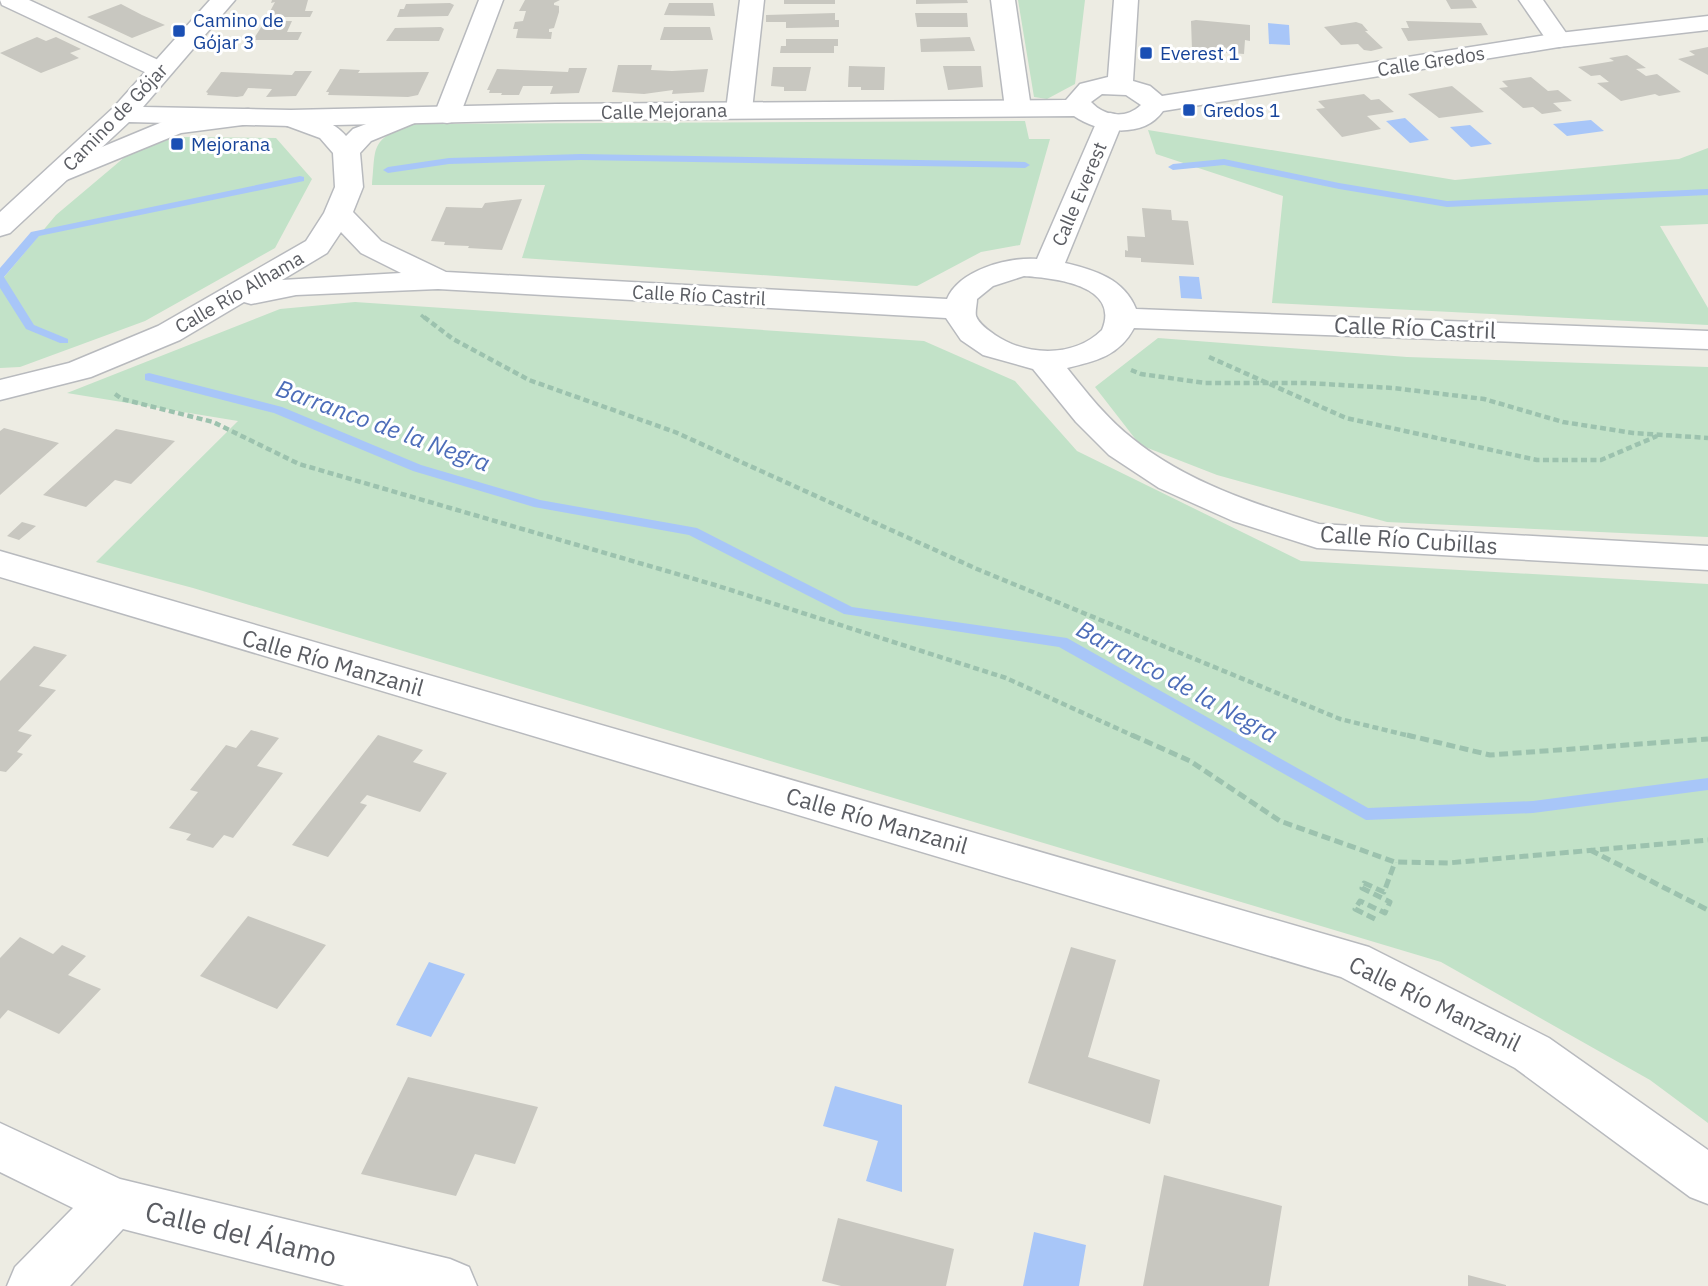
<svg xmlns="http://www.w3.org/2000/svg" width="1708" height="1286" font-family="'IBM Plex Sans',sans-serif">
<rect width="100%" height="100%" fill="#edece3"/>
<path fill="#c2e2c8" d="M1018,0H1085L1075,84L1047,99L1034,97Z
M1025,121L1029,139H1050L1020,245L981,252L917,286L522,258L545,185H372C376,146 370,142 408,124Z
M1148,130L1455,180L1679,159L1708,148V224L1660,226L1708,308V325L1272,303L1283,196L1156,154Z
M175,137L276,138L312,179L275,248L145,321L20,367L0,368V282L56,215L126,156Z
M355,302L924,341L1015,381L1077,451L1301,561L1708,584V1123L1650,1080L1441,962L193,588L96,562L238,421L67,393L280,309Z
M1158,338L1407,357L1708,367V537L1387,522L1217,475L1140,445L1095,387Z"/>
<path fill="#a8c6f8" d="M1268,23L1289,25L1290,45L1269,44Z
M1405,118L1429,140L1410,143L1386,121Z
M1591,120L1604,131L1567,136L1553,124Z
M1470,125L1492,144L1471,147L1450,127Z
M1179,276L1199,277L1202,299L1181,298Z
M429,962L465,974L431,1037L396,1025Z
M835,1086L902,1105V1192L866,1181L878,1141L823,1126Z
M1034,1232L1086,1245L1079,1286H1023Z"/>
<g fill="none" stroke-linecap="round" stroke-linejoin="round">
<path fill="#a8c6f8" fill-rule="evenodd" d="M581,154L1025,162L1030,165L1025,168L581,160L449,164L388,173L383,170L388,167L449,158Z
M1224,159L1339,183L1447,201L1708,189V195L1447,207L1339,189L1224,165L1173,170L1168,167L1173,164Z
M300,176L304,177V181L39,236L4,277L34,325L68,339V343H60L26,329L0,288V268L31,232Z
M149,373L282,407L421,465L540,500L697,528L852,607L1067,638L1368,808L1533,801L1708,778V790L1533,813L1366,820L1059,647L844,614L689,535L534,507L413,471L274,413L145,380V374Z"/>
</g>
<path fill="#c8c7c0" d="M272,0H308L305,11H313L310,17H267L275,2L271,3Z
M525,0H560L554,3V5L559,6V12L554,28L549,29V32H552L551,39L516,38L518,29H513L515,22L523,21L526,11H519Z
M784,0H835V4H784Z
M916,0H967L968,3L916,4Z
M1446,0H1472L1477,8L1451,9Z
M450,3L454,5L448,16L397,17L400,9H404L406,4Z
M669,3H713L715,16L664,15Z
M121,4L142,15L165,25L132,38L87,17Z
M835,13V20H839V27L786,28V22H766V15Z
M915,13H967L968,27H917Z
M1196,20L1250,25V41L1245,40L1244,54L1192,50L1191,21Z
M265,21H292L287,32H302L298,40H253Z
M1406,21L1481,23L1488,35L1408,41L1401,28H1409Z
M1356,22L1362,24L1368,31H1365L1383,48L1371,51L1364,50L1358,44L1341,45L1324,27Z
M441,27L444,29L439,41H386L395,28Z
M664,27H710L713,40H660Z
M37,37L46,41L56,37L81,49L70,53L79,58L41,73L0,53Z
M970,37L975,51L921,52L920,39Z
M786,39H838V46H834V53H780L781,46H786Z
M1708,47V75L1678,59L1695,55L1689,51Z
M1627,55L1646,68L1636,69L1646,76L1657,74L1681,92L1659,96L1655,94L1621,101L1597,83L1609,82L1600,75L1591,76L1578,67L1614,61L1609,58Z
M618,65H652L651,70L672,71L708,69L704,92L672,94L673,90L644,94L612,92Z
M849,66L885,67L884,90H861V87H848Z
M943,66H981L983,87L948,90Z
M773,67H811L806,91H784V87L771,86Z
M569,68H587L579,93L550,94L553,86H523L519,95H501L502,93H489L490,90H487L497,69L568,72Z
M340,69L360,70L358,73L429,72L418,95L408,97L328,95L329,92H326Z
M295,71H312L296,96L266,97L272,89L248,88L243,96L237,97L207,95L208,93L206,92L221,72L292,75Z
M1531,77L1548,91L1558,90L1572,101L1553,103L1562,111L1542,114L1533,107L1523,108L1499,88L1508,87L1502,81Z
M1452,86L1484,112L1439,118L1408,94Z
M1364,94L1371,100L1379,99L1394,112L1367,116L1381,129L1342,137L1316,109L1325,108L1318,101Z
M522,199L502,250L468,248L469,246L444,245L445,242L431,241L446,207L482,208L485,203Z
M1142,208L1171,210L1172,220L1188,221L1194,265L1141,262V258L1125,257V250L1128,251L1127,236L1145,237Z
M4,428L59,443L0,495V431Z
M116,429L175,441L131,484L115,480L86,507L43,495Z
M22,522L36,526L19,540L7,536Z
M34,646L67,655L39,686L56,690L18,731L32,735L17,752L23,754L6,772L0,771V681Z
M251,730L279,738L257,766L283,773L233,838L224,835L213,848L186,840L191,834L169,828L198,792L190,790L226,745L236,748Z
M378,735L423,750L413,762L447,773L420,812L367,795L360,803L367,805L328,857L292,845Z
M248,916L326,945L277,1009L200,976Z
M20,937L53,954L62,945L86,956L68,975L101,989L59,1034L8,1010L0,1019V958Z
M1071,947L1116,960L1088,1057L1160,1080L1150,1124L1028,1083Z
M408,1077L538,1107L515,1164L475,1154L456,1196L361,1174Z
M1164,1175L1282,1206L1269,1286H1143Z
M838,1218L954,1249L946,1286H841L822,1281Z
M1468,1275L1506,1285V1286H1468Z"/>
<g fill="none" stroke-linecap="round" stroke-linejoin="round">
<defs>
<path id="minor" d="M0,0H29L169,65L173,70L169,75L160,78L151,75L2,5Z
M479,0H503L460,115L456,121L447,123L438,121L434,115Z
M740,0H764L752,110L748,116L739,118L730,116L726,110Z
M991,0H1015L1031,108L1027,114L1018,116L1009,114L1005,108Z
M1519,0H1543L1571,40L1568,45L1559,47L1550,45Z
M408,108L417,110L421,116L417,122L371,141L360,153L363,187L353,212L381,241L446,272L947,299C959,270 1008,257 1037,259L1097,121L1101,115L1110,113L1119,115L1123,121L1065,263C1095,270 1124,279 1136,309L1708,331V349L1134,328C1119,356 1096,361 1067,368C1087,393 1107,419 1133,439C1186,482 1255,504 1319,524L1708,546V570L1317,548L1233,521L1159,488L1109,455L1076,422L1033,369L983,355L961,340L946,318L438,289L296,295L251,304L244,302L180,340L91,377L0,400V380L69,363L158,326L306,241L324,213L335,187L333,153L320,138L282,124L278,118L282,112C301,108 334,121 346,136L353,129ZM341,232L361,253L401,273L282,280L327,253ZM1024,276C1054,278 1121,285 1102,330C1074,358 1026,356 995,335C988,330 979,324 976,316C975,311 977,304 977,299L993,286Z
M248,109L257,111L261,117L257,123L181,133L59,183L49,181L45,175L49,169L167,120Z
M0,551L1369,947L1549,1038L1708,1150V1204L1690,1197L1515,1068L1341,977L0,577Z
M0,1123L120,1179L450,1259L469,1267L477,1286H345L123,1229L70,1286H7L15,1267L73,1208L0,1172Z"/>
<path id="tertiary" d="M210,0H235L143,107L291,110L556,104L1066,100L1080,84L1108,77L1114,0H1138L1133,81L1150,86L1162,96L1559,33L1708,16V30L1559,47L1163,111C1144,139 1098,133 1074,116L556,120L291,126L129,122L10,233L0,236V212L113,108ZM1102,94L1126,95L1141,105C1126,119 1105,117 1091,102Z"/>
</defs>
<use href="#minor" stroke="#b8babe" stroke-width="3"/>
<use href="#tertiary" stroke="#b8babe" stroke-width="3"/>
<path stroke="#9cc2ae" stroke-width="3.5" stroke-dasharray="5 2.5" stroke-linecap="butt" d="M421,315L426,319"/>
<path stroke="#9cc2ae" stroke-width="4.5" stroke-dasharray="6 3.5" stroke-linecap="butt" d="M424,317L453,339L529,380L675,432L977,569L1340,719L1414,737
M1209,357L1346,418L1537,460H1601L1657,436
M1131,370L1141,374L1205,383H1307L1393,388L1484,399L1563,422L1633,433L1708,438
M115,394L122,399L213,422L299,464L715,585L1006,678L1136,737"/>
<path stroke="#9cc2ae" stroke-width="5" stroke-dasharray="9 4.5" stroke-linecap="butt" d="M1132,735L1190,761L1280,821L1395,862L1448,863L1708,840
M1407,735L1490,755L1708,739
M1590,850L1708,910
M1375,919L1355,909L1360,901L1385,913L1390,902L1362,888L1364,883L1384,892L1395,862"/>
<use href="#minor" fill="#fff" fill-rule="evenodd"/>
<use href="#tertiary" fill="#fff" fill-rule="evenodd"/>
</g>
<g fill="#1a4fb4" stroke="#fff" stroke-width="2.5">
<rect x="172" y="24" width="14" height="14" rx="3.5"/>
<rect x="1139" y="46" width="14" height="14" rx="3.5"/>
<rect x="1182" y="103" width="14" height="14" rx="3.5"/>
<rect x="170" y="137" width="14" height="14" rx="3.5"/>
</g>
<g text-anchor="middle" stroke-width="6" stroke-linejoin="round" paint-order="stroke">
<g font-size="19" fill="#164399" stroke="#fff" text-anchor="start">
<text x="193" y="27">Camino de<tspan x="193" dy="22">Gójar 3</tspan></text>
<text x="1160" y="60">Everest 1</text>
<text x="1203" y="117">Gredos 1</text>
<text x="191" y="151">Mejorana</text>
</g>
<g font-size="19" fill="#5b5d63" stroke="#fff">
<text transform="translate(1431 61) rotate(-9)" y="7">Calle Gredos</text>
<text transform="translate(664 111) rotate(-1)" y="7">Calle Mejorana</text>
<text transform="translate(115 117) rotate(-46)" y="7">Camino de Gójar</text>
<text transform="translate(1079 194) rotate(-67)" y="7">Calle Everest</text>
<text transform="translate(239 292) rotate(-30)" y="7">Calle Río Alhama</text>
<text transform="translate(699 295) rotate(3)" y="7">Calle Río Castril</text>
</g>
<g font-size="23" fill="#5b5d63" stroke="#fff">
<text transform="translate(1415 328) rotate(2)" y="8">Calle Río Castril</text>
<text transform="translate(1409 540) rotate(4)" y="8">Calle Río Cubillas</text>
<text transform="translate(333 663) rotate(16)" y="8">Calle Río Manzanil</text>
<text transform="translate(877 821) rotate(16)" y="8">Calle Río Manzanil</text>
<text transform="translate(1435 1004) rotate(26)" y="8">Calle Río Manzanil</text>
</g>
<g font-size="24" font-style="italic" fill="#4d6db9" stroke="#fff">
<text transform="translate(383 426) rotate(20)" y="8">Barranco de la Negra</text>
<text transform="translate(1177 682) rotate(29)" y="8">Barranco de la Negra</text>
</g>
<g font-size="28" fill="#5b5d63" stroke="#fff">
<text transform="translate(241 1234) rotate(14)" y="10">Calle del Álamo</text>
</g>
</g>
</svg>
